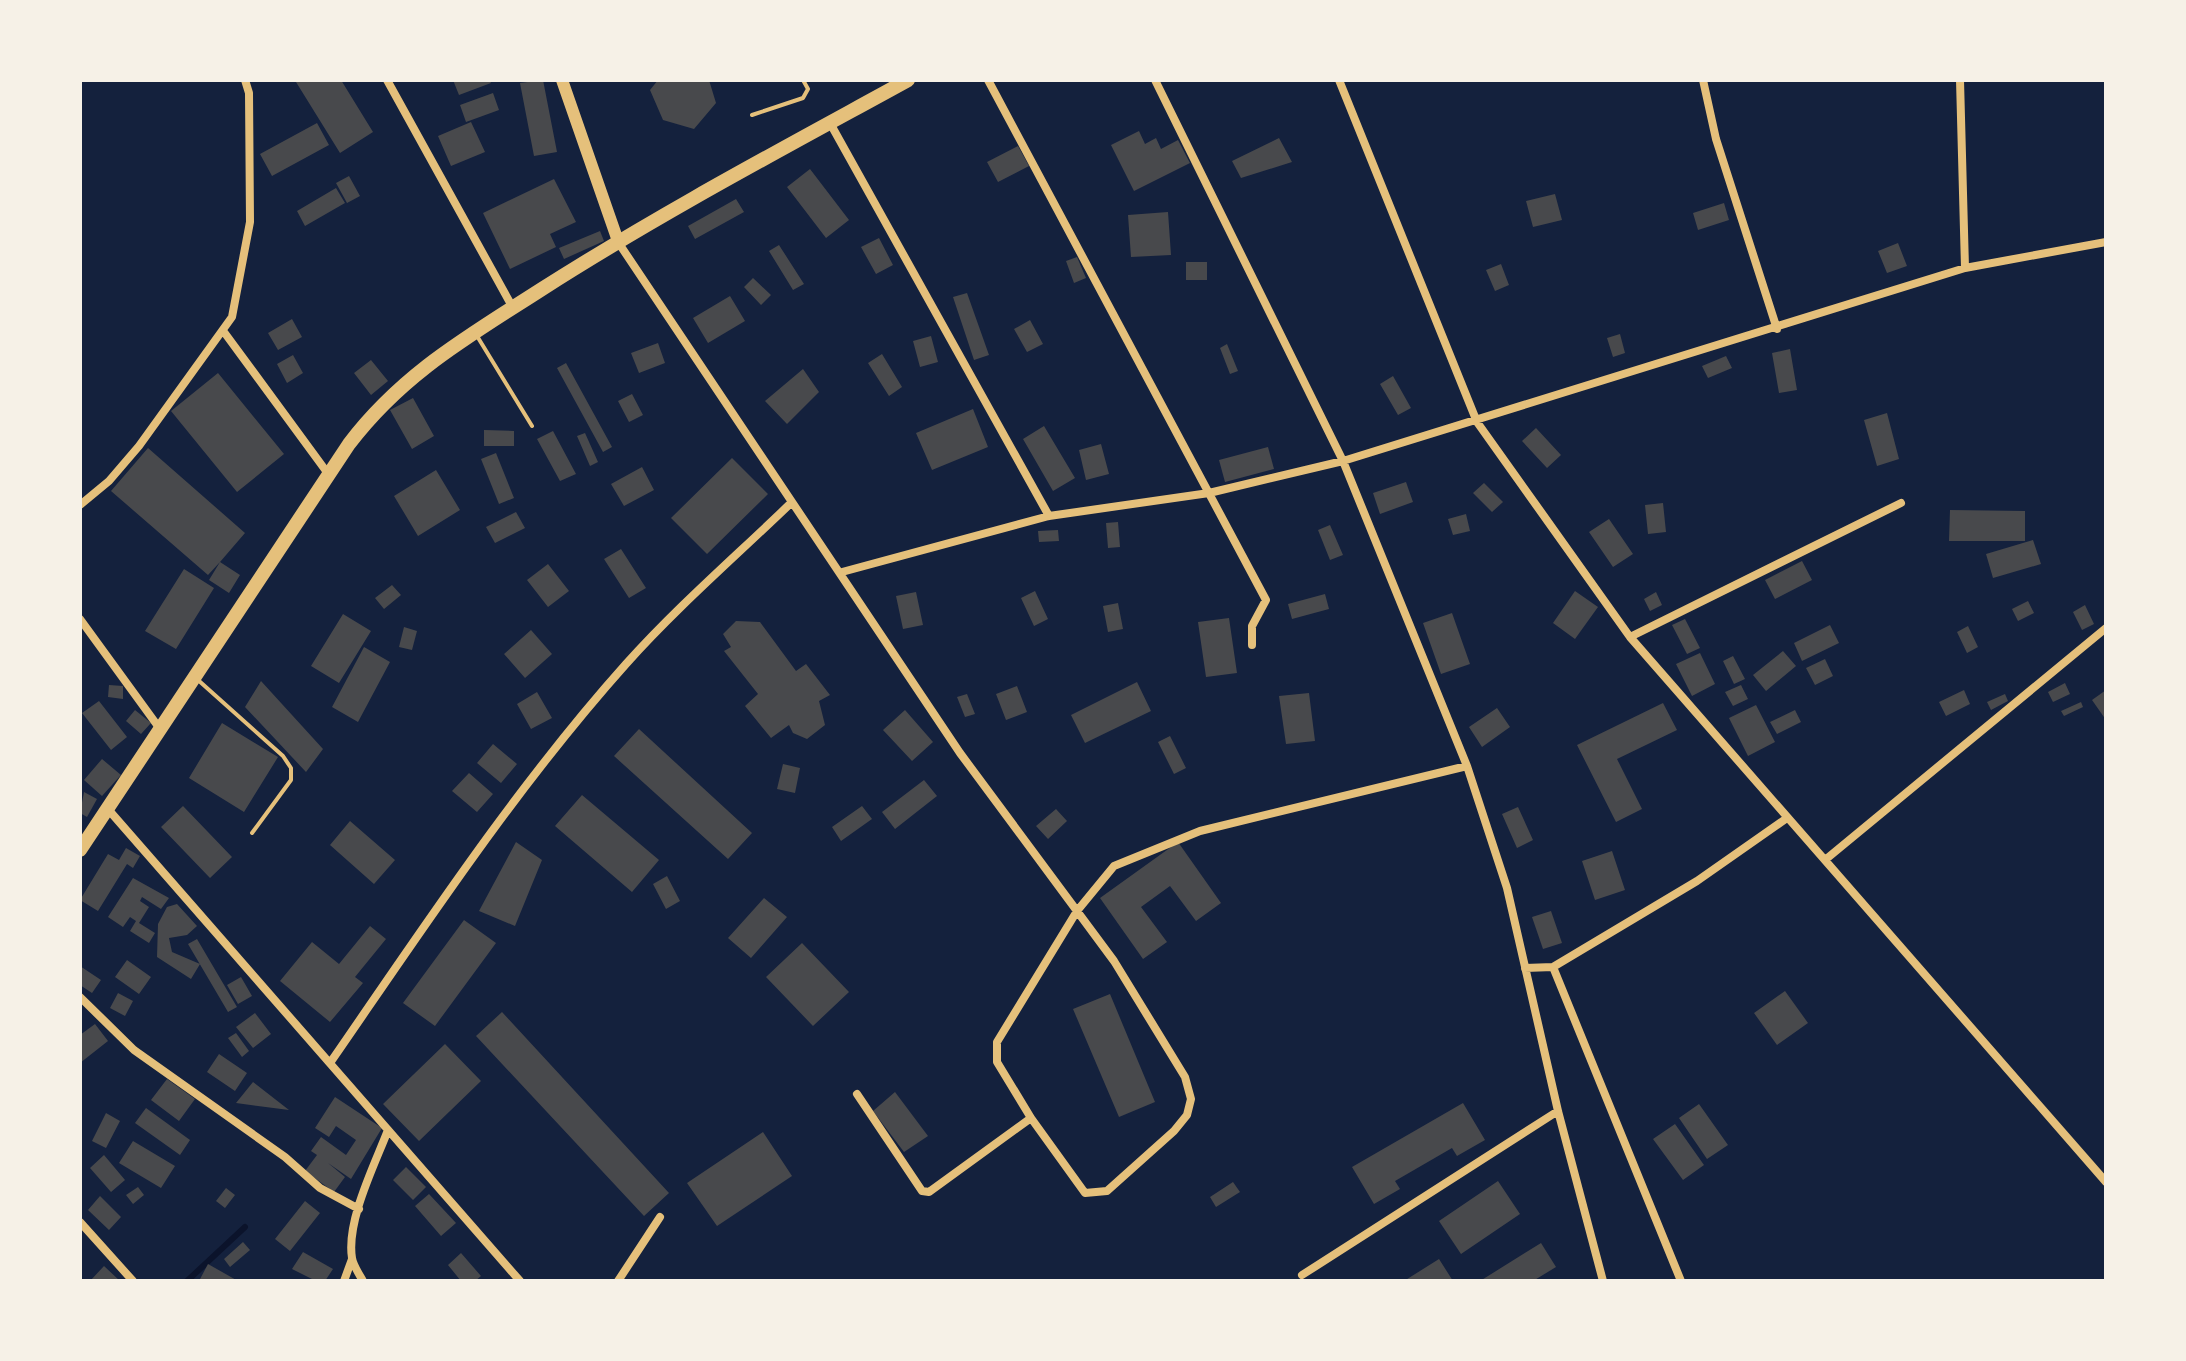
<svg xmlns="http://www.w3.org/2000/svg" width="2186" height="1361" font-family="Barlow,sans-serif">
<rect width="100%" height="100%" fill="#14213d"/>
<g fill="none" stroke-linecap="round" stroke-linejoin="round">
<path stroke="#0b132b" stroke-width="6" d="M187,1281L245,1227"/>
</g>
<path fill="#48494c" d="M299,80H341L373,132L340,153L296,82Z
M453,80H489L491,83L459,95Z
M543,80L557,152L534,156L520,83Z
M658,80H709L716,103L694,129L663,120L650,90Z
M493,93L499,110L466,122L460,105Z
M471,122L485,152L451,166L438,136Z
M317,123L329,145L272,176L260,154Z
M1139,131L1145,144L1156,138L1161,149L1178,140L1190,163L1134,191L1111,145Z
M1279,138L1292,162L1241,178L1232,161Z
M1018,146L1029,166L998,182L987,162Z
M810,169L849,220L826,238L787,187Z
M349,176L360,196L347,203L336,183Z
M554,179L576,222L550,234L556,247L510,269L483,213Z
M336,188L345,203L305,226L297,211Z
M1555,194L1562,220L1533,227L1526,201Z
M736,199L744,212L695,239L688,226Z
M1724,203L1729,220L1698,230L1693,213Z
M1168,212L1171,255L1131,257L1128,215Z
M600,231L604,241L564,259L559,248Z
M879,238L893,265L876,274L861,247Z
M1898,243L1907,266L1887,273L1878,251Z
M779,245L804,284L793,290L769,251Z
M1077,257L1086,278L1074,283L1066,261Z
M1186,262H1207V280H1186Z
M1501,264L1509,285L1495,291L1486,270Z
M753,278L771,295L761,305L744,287Z
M967,293L989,355L974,360L953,297Z
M730,296L745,321L708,343L693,318Z
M292,319L302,337L278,350L268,333Z
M1030,320L1043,344L1027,352L1014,329Z
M1620,334L1625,353L1613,357L1607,338Z
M931,336L938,362L920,367L913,341Z
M658,343L665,363L639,373L631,353Z
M1227,344L1238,371L1230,374L1220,348Z
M1790,349L1797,390L1779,393L1772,353Z
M882,354L902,387L889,396L868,363Z
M293,355L303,373L287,383L277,364Z
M1726,356L1732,368L1708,378L1702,366Z
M371,360L388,381L371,395L354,373Z
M566,363L612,447L603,452L557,368Z
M803,369L819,392L787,424L765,401Z
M218,373L284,454L237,492L171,411Z
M1393,376L1411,408L1398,415L1380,384Z
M632,394L643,415L629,422L618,401Z
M413,398L434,436L412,449L390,410Z
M973,409L988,447L932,470L916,433Z
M1887,413L1899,459L1877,466L1864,420Z
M1044,426L1075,478L1053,491L1023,439Z
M1536,428L1561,455L1547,468L1522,441Z
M484,430L514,431V446H484Z
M553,431L576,474L560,481L537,439Z
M585,433L598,462L590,466L577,436Z
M1101,444L1109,474L1086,480L1079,450Z
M1268,447L1274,469L1225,482L1219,460Z
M148,448L245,533L220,562L240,575L229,593L209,580L220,562L208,575L111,491Z
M496,453L514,498L499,504L481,459Z
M732,458L768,494L707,554L671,518Z
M642,467L654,490L624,506L611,484Z
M436,470L460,510L418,536L394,496Z
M1406,482L1413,502L1380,514L1373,493Z
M1484,483L1503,502L1492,512L1473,493Z
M1663,503L1666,532L1648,534L1645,505Z
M1950,510L2025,511V541H1949Z
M516,512L525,528L495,543L486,527Z
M1466,514L1470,531L1453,535L1448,519Z
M1609,519L1633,554L1613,567L1589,532Z
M1118,522L1120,547L1108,548L1106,523Z
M1330,525L1343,555L1330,560L1318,530Z
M1058,530L1059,541L1039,542L1038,531Z
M2033,540L2041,564L1993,578L1986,554Z
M621,549L646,588L629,598L604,559Z
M1802,561L1812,580L1775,599L1765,580Z
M548,564L569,591L548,607L527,580Z
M184,569L214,588L176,649L145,631Z
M392,585L401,595L384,609L375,598Z
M1035,591L1048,619L1034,626L1021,598Z
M1575,591L1598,607L1575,639L1553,623Z
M916,592L923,625L903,629L896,596Z
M1656,592L1662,605L1650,611L1644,599Z
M1325,594L1329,609L1292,619L1288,604Z
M2028,601L2034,613L2018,621L2012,609Z
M1118,603L1123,629L1108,632L1103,606Z
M2085,605L2094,624L2082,630L2073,612Z
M1452,613L1470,664L1441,674L1423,623Z
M343,614L371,631L339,683L311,666Z
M1229,618L1237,673L1206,677L1198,622Z
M1685,619L1700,648L1687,654L1672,625Z
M736,621L760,622L796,671L806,664L830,695L819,701L825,725L807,739L793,733L789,725L771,738L745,706L758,694L724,651L731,647L723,634Z
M1830,625L1839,643L1802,661L1794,643Z
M1968,626L1978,647L1967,653L1957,632Z
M404,627L417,631L412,650L399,647Z
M531,630L552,654L525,678L504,654Z
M364,647L390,662L358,722L332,707Z
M1783,651L1796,666L1766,691L1753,675Z
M1700,653L1715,684L1692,696L1676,664Z
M1733,656L1745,679L1734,684L1723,661Z
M1825,659L1833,676L1815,685L1806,668Z
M261,681L323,749L306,772L245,707Z
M1137,682L1151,711L1085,743L1071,715Z
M2065,683L2070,694L2053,702L2048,692Z
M109,685L123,686V699L108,697Z
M1741,685L1748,699L1733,706L1725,692Z
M1017,686L1027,712L1006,720L996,694Z
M1964,690L1970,704L1946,716L1939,702Z
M2106,690V720L2092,700Z
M537,692L552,718L531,729L517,704Z
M1309,693L1315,741L1286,744L1279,696Z
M967,694L975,714L965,717L957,697Z
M2005,694L2008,701L1991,710L1987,702Z
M99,701L127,737L111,750L82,713Z
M2081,702L2083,707L2064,716L2061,711Z
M1663,703L1677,730L1617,759L1642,809L1616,822L1577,745Z
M1756,705L1775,742L1748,756L1729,718Z
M1497,708L1510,727L1482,747L1469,727Z
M135,710L151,723L141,734L126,721Z
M905,710L933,742L912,761L883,730Z
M1795,710L1801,722L1777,734L1770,722Z
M222,723L278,757L244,812L189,778Z
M639,729L752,833L728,859L614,756Z
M1170,736L1186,768L1174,774L1158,742Z
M493,744L517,764L501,783L477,763Z
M102,759L121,775L102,796L84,780Z
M783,764L800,768L795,793L777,789Z
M469,773L493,794L477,812L452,791Z
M924,780L937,796L895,829L882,812Z
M84,792L97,799L87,817L80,813Z
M582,795L659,860L632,892L555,826Z
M183,806L232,857L210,878L161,827Z
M862,806L872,819L841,841L832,827Z
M1518,807L1533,840L1517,848L1502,814Z
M1056,809L1067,821L1048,839L1036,826Z
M350,821L395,860L374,884L330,845Z
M516,842L542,860L515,926L479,911Z
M1178,842L1221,903L1196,921L1170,886L1141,907L1167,942L1143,959L1100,898Z
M126,848L140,856L133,868L127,864L98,911L80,900L108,854L119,860Z
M1612,851L1625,890L1595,900L1582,861Z
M667,876L680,901L666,909L653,884Z
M133,878L169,898L161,909L142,897L140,901L149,907L139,923L155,933L149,943L130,931L136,921L130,917L123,927L108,917Z
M764,898L787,917L751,958L728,938Z
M177,904L197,926L187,935L169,938L172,952L200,964L191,979L157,957L158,924L167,907Z
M1551,911L1562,943L1543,949L1532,917Z
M464,920L496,943L435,1026L403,1003Z
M370,926L386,939L355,977L363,983L330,1022L280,981L312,942L339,964Z
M197,939L237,1007L228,1012L188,944Z
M802,943L849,992L813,1026L766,977Z
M127,960L151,977L139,994L115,977Z
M80,966L101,980L92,993L80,985Z
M241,977L252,996L238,1004L227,985Z
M1785,991L1808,1023L1777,1045L1754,1013Z
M118,993L133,1001L125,1016L110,1008Z
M1110,994L1155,1102L1119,1117L1073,1009Z
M502,1012L669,1193L644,1216L476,1036Z
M255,1013L271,1034L253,1048L236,1027Z
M95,1024L108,1041L80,1063V1035Z
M236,1033L249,1051L242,1057L228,1038Z
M445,1044L481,1081L419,1141L383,1104Z
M219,1054L247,1073L235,1091L207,1072Z
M167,1079L195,1099L179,1121L151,1100Z
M253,1082L289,1110L236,1103Z
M895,1092L928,1136L904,1152L873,1111Z
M335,1097L382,1128L351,1179L328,1163L345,1177L334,1192L305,1171L317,1155L311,1151L321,1137L346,1155L356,1140L336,1126L329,1137L315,1128Z
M1463,1103L1485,1140L1457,1156L1452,1148L1395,1181L1400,1189L1374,1204L1352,1167Z
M1699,1104L1728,1145L1707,1159L1679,1118Z
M146,1108L190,1140L180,1155L135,1123Z
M106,1113L120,1121L106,1148L92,1141Z
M1675,1124L1704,1165L1683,1180L1653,1139Z
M763,1132L792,1176L717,1226L687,1183Z
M133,1141L175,1166L161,1188L119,1163Z
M104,1155L125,1180L111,1192L90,1168Z
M406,1167L426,1187L413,1200L393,1180Z
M1498,1181L1520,1214L1461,1254L1439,1221Z
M1233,1182L1240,1192L1216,1207L1210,1197Z
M138,1187L144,1195L133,1204L126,1195Z
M226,1188L235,1195L225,1208L216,1201Z
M429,1194L456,1223L441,1236L415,1206Z
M100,1196L121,1217L109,1230L88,1210Z
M305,1201L320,1213L290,1251L275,1239Z
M243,1242L250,1250L230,1267L224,1259Z
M1541,1243L1556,1267L1533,1281H1480Z
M303,1252L333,1269L325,1281H316L292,1269Z
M461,1253L481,1276L475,1281H461L448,1265Z
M1439,1259L1453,1281H1404Z
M208,1264L238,1281H199Z
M104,1266L120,1281H90Z"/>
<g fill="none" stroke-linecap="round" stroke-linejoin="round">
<path stroke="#e5c07b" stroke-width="4" d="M752,115L803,98L808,89L803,80
M477,336L532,426
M198,680L283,756L291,768V780L252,833"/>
<path stroke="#e5c07b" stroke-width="8" d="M387,80L513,308
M988,80L1266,600L1252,626V645
M1155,80L1343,461L1467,766L1507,888L1558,1111L1603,1281
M1339,80L1477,422L1630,637L2106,1182
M1703,80L1716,139L1777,329
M1960,80L1965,268
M830,123L1049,516
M618,242L960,753L1114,961L1185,1077L1191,1099L1187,1115L1174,1131L1107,1191L1085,1193L1031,1118L929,1192L922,1191L857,1094
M224,332L329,475
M80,505L109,481L139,446L232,317L250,222L249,93L245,80
M842,572L1049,516L1209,493L1343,461L1965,268L2106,242
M80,619L160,729
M1630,637L1901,503
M107,808L520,1281
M1825,860L2106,628
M1553,967L1681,1281
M1525,968L1553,967L1697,881L1787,818
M80,997L134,1050L285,1157L320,1188L359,1209
M330,1063C424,927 516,787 626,664C677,607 736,556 791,503
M1031,1118L997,1062V1042L1077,911L1114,866L1200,831L1467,766
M80,1222L133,1281
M1302,1275L1558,1111
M344,1281L352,1259
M363,1281C359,1274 353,1265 352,1258C346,1221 375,1164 388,1130
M618,1281L660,1217"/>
<path stroke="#e5c07b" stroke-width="12" d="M562,80L618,241"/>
<path stroke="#e5c07b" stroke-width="14" d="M80,850L349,444C403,373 469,336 542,289C661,213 784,148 908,80"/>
</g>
<rect width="2186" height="1361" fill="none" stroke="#f6f1e7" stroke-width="164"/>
</svg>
